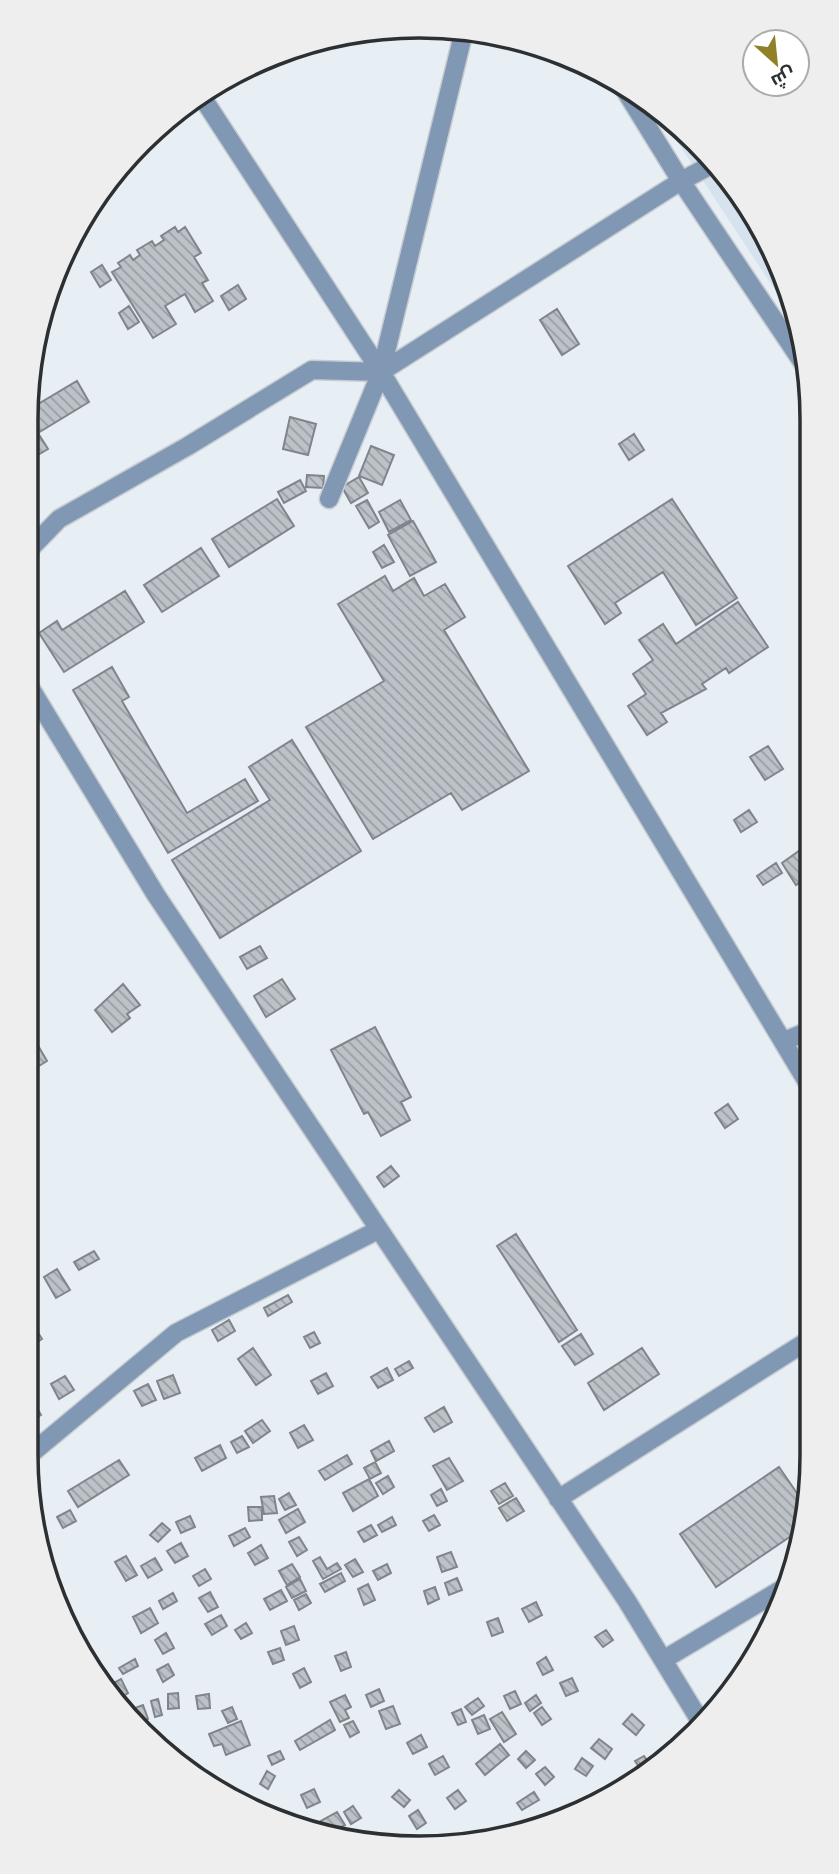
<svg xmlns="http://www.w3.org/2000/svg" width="839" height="1874" font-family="Georgia,Cairo,serif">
<defs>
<pattern id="building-back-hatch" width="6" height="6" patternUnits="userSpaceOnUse" patternTransform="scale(1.75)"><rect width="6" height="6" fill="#bcc2c8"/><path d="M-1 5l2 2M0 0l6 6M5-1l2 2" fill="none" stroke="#999ea3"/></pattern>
</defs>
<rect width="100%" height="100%" fill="#e7eef4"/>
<path fill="#d6e2ee" d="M674,122L731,180L783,269L798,325L667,126Z"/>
<path fill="url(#building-back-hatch)" stroke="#7f858b" stroke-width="2" d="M175,227L178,232L185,227L201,253L194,257L208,280L202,283L213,301L195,312L185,294L165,306L176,324L153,338L112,272L121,267L118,263L130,255L133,260L140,255L137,250L152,241L155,246L164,240L161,236Z
M102,265L111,280L100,287L91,272Z
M238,285L246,299L229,310L221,296Z
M129,306L139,322L128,329L119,313Z
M557,309L579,344L562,355L540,320Z
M77,381L89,402L38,433L48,449L26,462L28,410Z
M290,417L316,424L308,455L283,449Z
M634,434L644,450L629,460L619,444Z
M371,446L394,455L382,485L359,476Z
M307,475L324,476L323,488L306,487Z
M359,477L368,493L351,503L342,487Z
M300,480L306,491L284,503L278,492Z
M277,499L294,526L229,567L212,539Z
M672,499L737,598L696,625L663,572L615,603L621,613L605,624L568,566Z
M367,500L379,522L369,528L356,506Z
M400,500L411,520L389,532L379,512Z
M413,521L436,562L410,576L388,535Z
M384,545L394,562L382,568L373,552Z
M201,548L219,576L162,612L144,585Z
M385,576L393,591L414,578L424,596L445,584L465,617L444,630L529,771L462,810L451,793L373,839L306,727L384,681L338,604Z
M125,591L144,622L64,672L39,633L57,621L62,630Z
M738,602L768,647L729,673L726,668L702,684L706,689L661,713L667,722L647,735L628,706L646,694L633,674L653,660L639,640L663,624L676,644Z
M112,667L129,697L122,701L187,813L245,779L258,801L168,853L73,690Z
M292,740L361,851L220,938L172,860L270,800L249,767Z
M768,746L783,769L765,780L750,757Z
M749,810L757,822L741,832L734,820Z
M803,848L811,860V875L796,885L782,863Z
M776,863L782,873L763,885L757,876Z
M260,946L267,958L247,969L240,957Z
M282,979L295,999L266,1017L254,996Z
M123,984L140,1005L127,1014L130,1018L112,1032L95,1010Z
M26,1025L47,1061L26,1074Z
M375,1027L411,1097L401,1102L410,1120L381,1136L368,1112L364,1114L331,1050Z
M728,1104L738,1119L725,1128L715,1113Z
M391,1166L399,1176L384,1187L377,1177Z
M516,1234L577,1330L559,1342L497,1246Z
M94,1251L99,1259L79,1270L74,1262Z
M57,1269L70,1290L56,1298L44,1277Z
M288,1295L292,1302L268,1316L264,1308Z
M229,1320L235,1331L218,1341L212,1330Z
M32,1323L42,1339L29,1347L26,1326Z
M314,1332L320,1343L310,1348L304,1337Z
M581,1334L593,1354L575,1365L562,1346Z
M253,1348L271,1375L256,1385L238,1359Z
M642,1348L659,1374L604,1410L588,1383Z
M409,1361L413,1368L399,1376L395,1369Z
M387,1368L393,1380L378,1388L371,1377Z
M326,1373L333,1386L318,1394L311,1381Z
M173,1375L180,1393L164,1399L157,1381Z
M65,1376L74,1390L59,1399L51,1384Z
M148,1384L156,1400L142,1406L134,1391Z
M34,1403L41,1415L31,1421L26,1407Z
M444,1407L452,1422L434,1432L425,1418Z
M262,1420L270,1431L253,1443L245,1431Z
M304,1425L313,1440L298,1448L290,1433Z
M242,1436L249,1447L237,1453L231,1442Z
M389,1441L394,1451L376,1461L371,1451Z
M220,1445L226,1458L202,1471L195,1458Z
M347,1455L352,1464L325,1480L319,1471Z
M449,1458L463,1481L447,1490L433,1466Z
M119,1460L129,1475L78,1507L68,1491Z
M375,1462L381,1473L370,1479L364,1468Z
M779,1467L803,1502L797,1532L716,1587L680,1534Z
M388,1476L394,1487L383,1494L376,1483Z
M369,1479L378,1496L353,1511L343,1493Z
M505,1483L513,1496L499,1504L491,1491Z
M441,1489L447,1501L437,1506L431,1495Z
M289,1493L296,1505L285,1510L279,1499Z
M274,1496L277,1513L264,1514L261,1497Z
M516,1498L524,1511L507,1521L499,1508Z
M248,1507H262V1520L249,1521Z
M298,1509L305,1522L286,1533L279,1520Z
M70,1510L76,1521L63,1528L57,1517Z
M434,1515L440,1525L429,1531L423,1521Z
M190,1516L195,1527L181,1533L176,1522Z
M392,1517L396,1525L382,1532L378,1525Z
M162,1523L170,1530L158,1542L150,1535Z
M371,1525L377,1535L364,1542L358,1532Z
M245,1528L250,1537L234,1546L229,1536Z
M299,1537L307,1550L297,1556L289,1542Z
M181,1543L188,1556L175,1563L167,1551Z
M261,1545L268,1558L255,1565L248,1553Z
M451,1552L457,1567L442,1572L437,1557Z
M126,1556L137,1575L126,1581L115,1562Z
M320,1557L327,1569L337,1563L341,1569L323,1579L313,1561Z
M155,1558L162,1570L148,1578L141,1566Z
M355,1559L363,1572L353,1577L345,1565Z
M292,1564L300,1577L287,1585L279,1571Z
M387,1564L391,1573L378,1580L373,1571Z
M205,1569L211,1579L199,1586L193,1576Z
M341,1573L345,1581L325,1592L320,1584Z
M457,1578L462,1590L449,1595L445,1583Z
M300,1579L306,1591L292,1598L286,1587Z
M368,1584L375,1600L364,1605L358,1589Z
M435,1587L439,1599L428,1604L424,1591Z
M281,1590L287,1601L270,1610L264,1599Z
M210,1592L218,1607L208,1612L199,1598Z
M173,1593L177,1601L163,1609L159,1601Z
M306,1594L311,1603L299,1610L294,1600Z
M536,1602L542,1615L529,1622L522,1609Z
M150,1608L158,1623L141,1633L133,1617Z
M221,1615L227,1626L212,1635L205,1624Z
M498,1618L503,1632L492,1636L487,1622Z
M246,1623L252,1633L241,1639L235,1630Z
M294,1626L299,1640L286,1645L281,1631Z
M606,1630L613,1640L603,1647L595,1637Z
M166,1633L174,1648L163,1654L155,1640Z
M280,1648L284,1660L273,1664L268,1652Z
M346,1652L351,1667L341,1671L335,1656Z
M546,1657L553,1670L543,1675L537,1663Z
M135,1659L138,1666L123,1674L119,1668Z
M168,1664L174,1675L163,1682L157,1670Z
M304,1668L311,1682L300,1688L293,1674Z
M572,1678L578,1691L566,1696L560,1683Z
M121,1679L128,1693L116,1700L108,1686Z
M379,1689L384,1701L371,1707L366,1695Z
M515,1691L521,1704L510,1709L504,1696Z
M178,1693L179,1708L168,1709V1694Z
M209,1694L210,1708L198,1709L196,1696Z
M345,1695L351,1707L345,1710L349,1718L340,1722L330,1702Z
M536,1695L541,1703L530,1711L525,1703Z
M478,1698L484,1706L472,1715L465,1707Z
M158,1699L162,1715L155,1717L151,1701Z
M143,1705L148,1719L137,1723L132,1709Z
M393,1706L400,1724L386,1729L379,1711Z
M232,1707L237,1719L228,1723L222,1711Z
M542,1707L551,1719L542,1725L534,1713Z
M461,1709L466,1722L458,1725L452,1713Z
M502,1712L516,1734L504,1742L490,1719Z
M632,1714L644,1725L636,1735L623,1724Z
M484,1715L490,1729L478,1734L472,1720Z
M330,1720L335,1730L300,1750L295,1741Z
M241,1721L250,1745L226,1755L222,1744L214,1746L209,1734Z
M353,1721L359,1732L350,1737L344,1725Z
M421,1735L427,1747L413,1754L407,1743Z
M599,1739L612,1749L605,1759L591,1748Z
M500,1744L509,1755L485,1775L476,1764Z
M280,1751L284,1759L272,1765L268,1756Z
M526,1751L535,1760L526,1768L518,1759Z
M443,1756L449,1767L435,1775L429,1764Z
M644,1756L651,1766L643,1773L635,1761Z
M582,1758L593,1766L586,1776L575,1769Z
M545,1767L554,1777L545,1785L536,1774Z
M267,1771L275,1776L268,1789L260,1784Z
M314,1789L320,1802L307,1808L301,1795Z
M399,1790L410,1800L404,1807L392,1797Z
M458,1790L466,1801L455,1809L447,1798Z
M534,1792L539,1800L522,1810L517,1803Z
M353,1806L361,1818L351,1824L344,1812Z
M418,1810L426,1823L417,1829L409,1816Z
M337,1812L345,1825L328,1834L321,1821Z"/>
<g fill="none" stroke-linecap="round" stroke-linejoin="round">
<defs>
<path id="minor" d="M623,87L681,181L809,372
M204,100L381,372L812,1090
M329,499L381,372L681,181L715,163
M26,553L59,519L188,446L312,370L381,372L463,35
M26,681L156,895L627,1601L702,1724
M784,1041L811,1030
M27,1457L176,1333L378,1230
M558,1499L812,1338
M663,1660L787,1586"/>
</defs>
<use href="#minor" stroke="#c6ccd1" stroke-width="21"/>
<use href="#minor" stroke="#8198b4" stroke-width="18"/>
</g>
<path d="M0 0H839V1874H0ZM419 38H419A381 381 0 0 1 800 419V1455A381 381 0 0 1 419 1836H419A381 381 0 0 1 38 1455V419A381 381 0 0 1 419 38Z" fill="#eeeeef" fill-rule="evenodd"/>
<path fill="none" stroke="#2d3032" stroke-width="3.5" d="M419 38H419A381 381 0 0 1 800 419V1455A381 381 0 0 1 419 1836H419A381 381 0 0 1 38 1455V419A381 381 0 0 1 419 38Z"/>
<g transform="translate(776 63) rotate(153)"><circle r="33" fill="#ffffff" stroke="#abacad" stroke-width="2"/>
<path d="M0-5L12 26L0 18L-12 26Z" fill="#908128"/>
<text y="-10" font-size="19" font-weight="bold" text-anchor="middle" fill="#2d3032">ش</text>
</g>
</svg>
